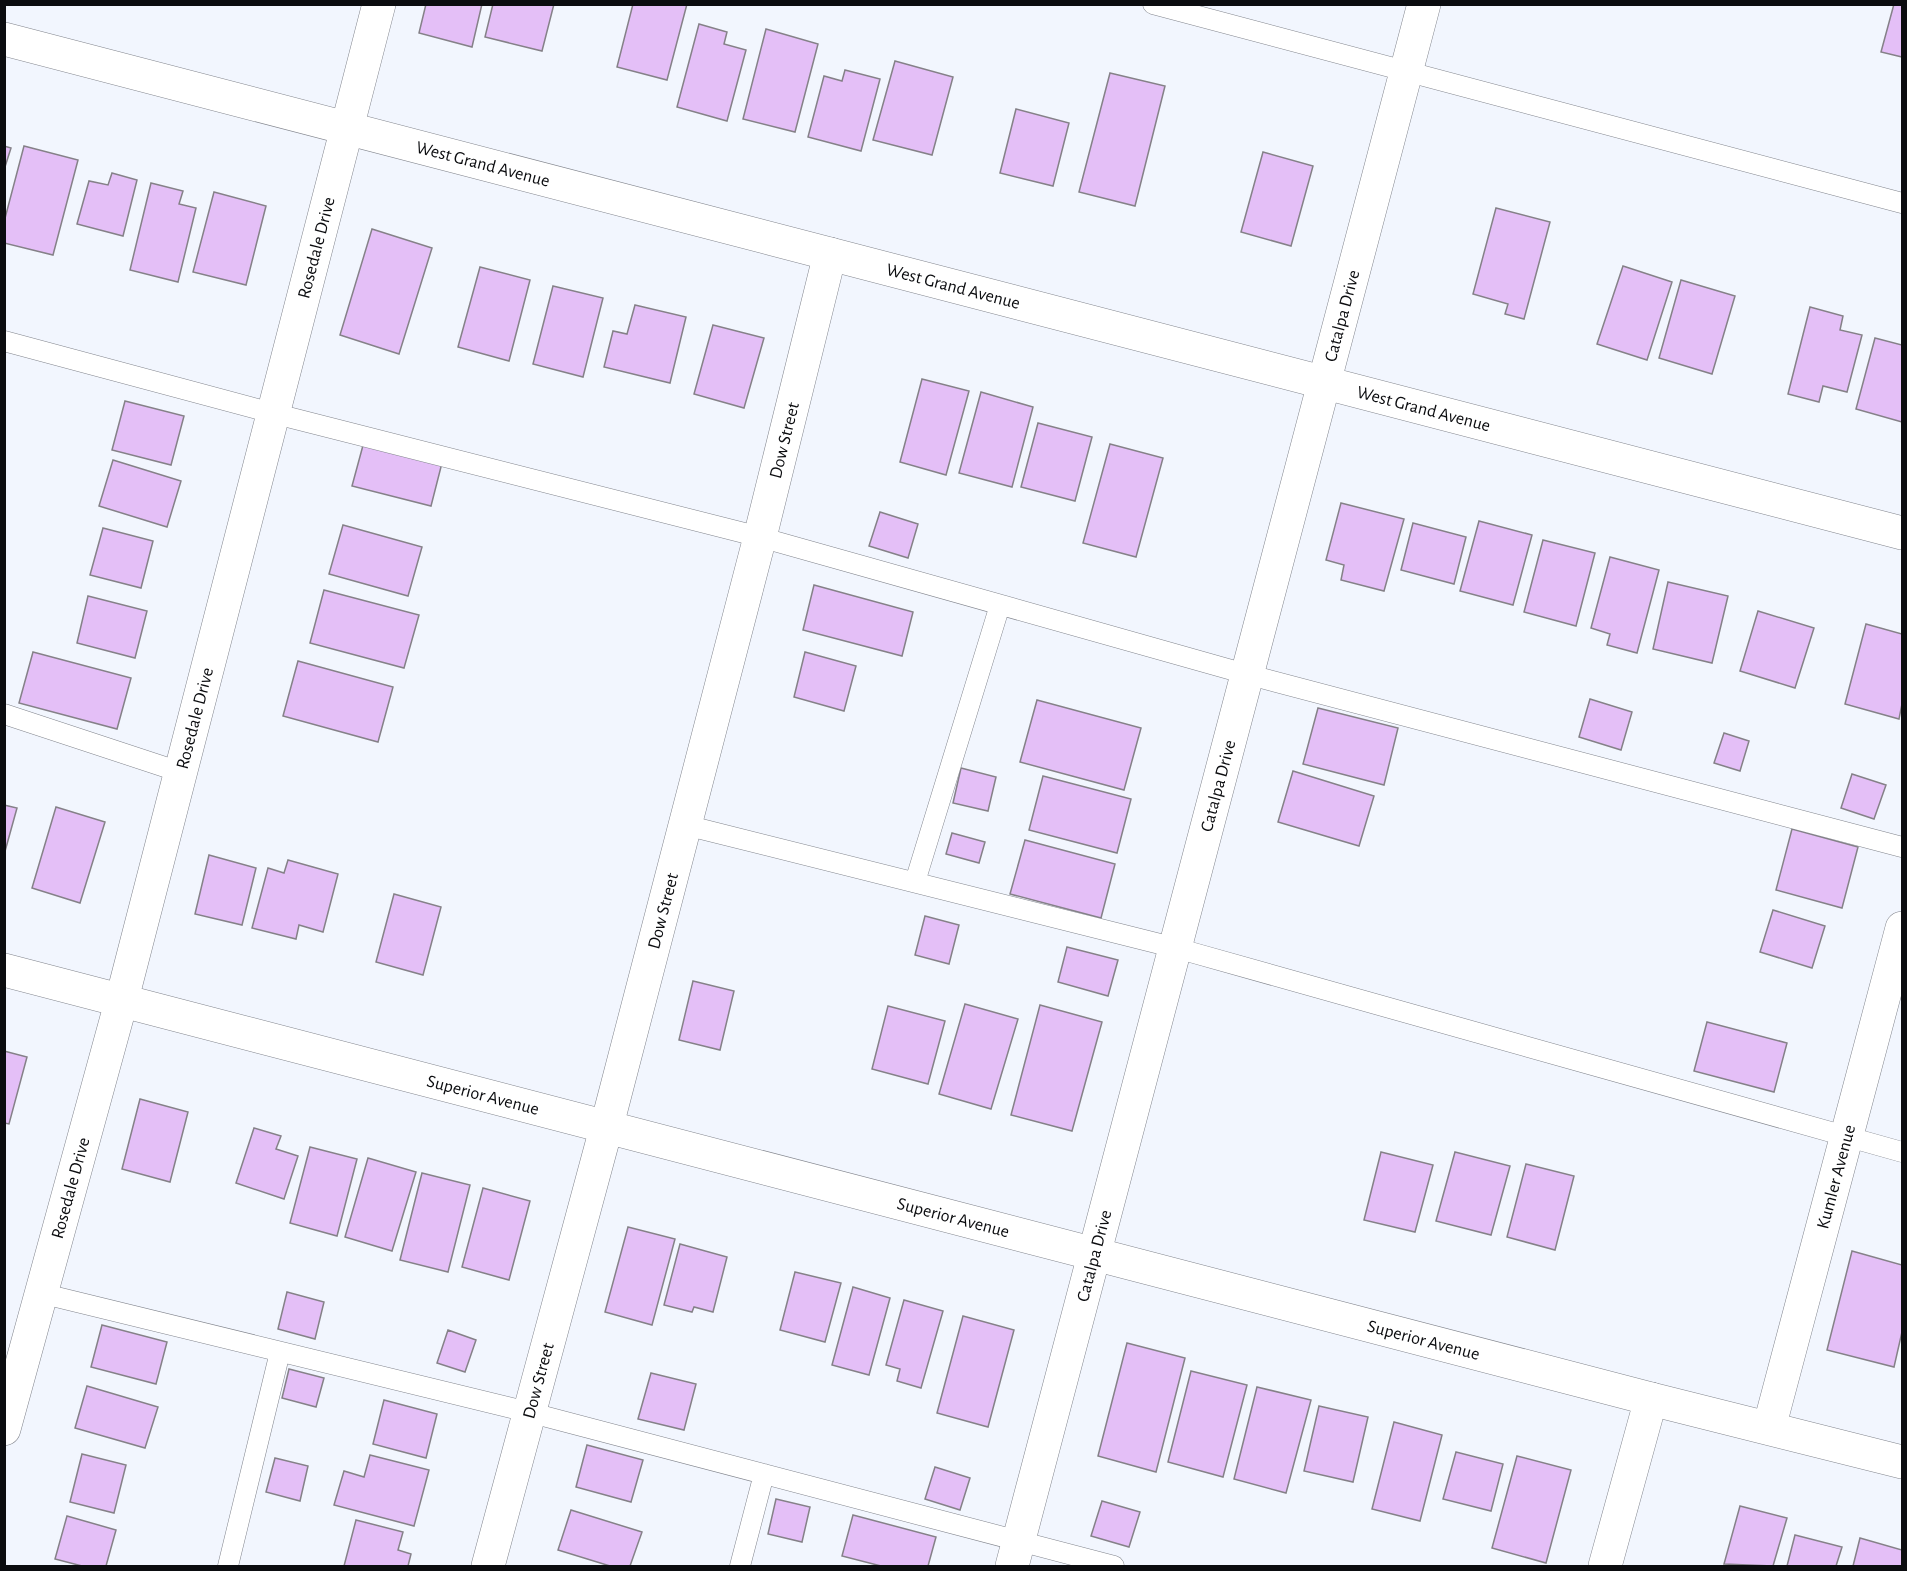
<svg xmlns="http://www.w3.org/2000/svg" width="1907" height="1571" font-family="'Alegreya Sans',sans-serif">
<rect width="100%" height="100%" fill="#f2f6fe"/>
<path fill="#e4bff7" stroke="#858188" stroke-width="1.5" d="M426,4H482L472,47L419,33Z
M493,4H554L542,51L485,37Z
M633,4H687L667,80L617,67Z
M1894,4H1902V57L1881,52Z
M699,24L727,32L724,44L746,50L727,121L677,107Z
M766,29L818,44L795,132L743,119Z
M895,61L953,77L932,155L873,140Z
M845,70L880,79L861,151L808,137L824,76L842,81Z
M1110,73L1165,86L1135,206L1079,192Z
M1016,109L1069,123L1053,186L1000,173Z
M4,146L11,148L4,170Z
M24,146L78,160L53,255L4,243V222Z
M1263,152L1313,166L1291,246L1241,232Z
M112,173L137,180L123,236L77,224L89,181L108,185Z
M151,183L183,191L179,204L196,208L178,282L130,270Z
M214,192L266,206L246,285L193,272Z
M1496,208L1550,222L1524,319L1505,314L1508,304L1473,294Z
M372,229L432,248L399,354L340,335Z
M1623,266L1672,282L1647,360L1597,344Z
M480,267L530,280L509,361L458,347Z
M1681,280L1735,296L1712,374L1659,358Z
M553,286L603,298L583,377L533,364Z
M635,305L686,317L670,383L604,367L613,331L627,334Z
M1810,307L1843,316L1840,330L1862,335L1847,392L1823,386L1819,402L1788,394Z
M713,325L764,338L744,408L694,394Z
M1875,338L1902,345V422L1856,409Z
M922,379L969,391L946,475L900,462Z
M981,392L1033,407L1012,487L959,473Z
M125,401L184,416L171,465L112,450Z
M1038,423L1092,437L1075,501L1021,487Z
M365,438L443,459L431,506L352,486Z
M1110,444L1163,458L1136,557L1083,543Z
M113,460L181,481L167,527L99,506Z
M1341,503L1404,519L1384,591L1341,580L1344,565L1326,560Z
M880,512L918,524L908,558L869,546Z
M1479,521L1532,535L1513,605L1460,591Z
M1413,523L1466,537L1454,584L1401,570Z
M343,525L422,547L408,596L329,574Z
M103,528L153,541L141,588L90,575Z
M1543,540L1595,553L1576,626L1524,612Z
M1610,557L1659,570L1637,653L1607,645L1610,634L1591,628Z
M1668,582L1728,596L1712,663L1653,649Z
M814,585L913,612L902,656L803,630Z
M324,590L419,615L404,668L310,643Z
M88,596L147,611L135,658L77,643Z
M1758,611L1814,628L1795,688L1740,671Z
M1866,624L1902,634V704L1899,719L1845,704Z
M33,652L131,678L117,729L19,703Z
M805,652L856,666L844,711L794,697Z
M298,661L393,687L378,742L283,716Z
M1590,699L1632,712L1621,750L1579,737Z
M1037,700L1141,728L1124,790L1020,762Z
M1318,708L1398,728L1384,785L1303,764Z
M1724,733L1749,741L1740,771L1714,763Z
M961,768L996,777L988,811L953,803Z
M1293,771L1374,796L1359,846L1278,822Z
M1852,774L1886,785L1874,819L1841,808Z
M1043,776L1131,799L1117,853L1029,830Z
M4,805L17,808L4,855Z
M56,807L105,822L80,903L32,888Z
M1792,829L1858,847L1842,908L1776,890Z
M952,833L985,842L979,863L946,854Z
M1025,840L1115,864L1101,918L1010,894Z
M209,855L256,868L242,925L195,914Z
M288,860L338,874L323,932L299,925L296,939L252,928L268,868L284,873Z
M394,894L441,907L423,975L376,962Z
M1773,910L1825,926L1812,968L1760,952Z
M925,916L959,925L949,964L915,955Z
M1067,947L1118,960L1108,996L1058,982Z
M693,981L734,991L720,1050L679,1040Z
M965,1004L1018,1019L991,1109L939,1094Z
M1040,1005L1102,1022L1072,1131L1011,1115Z
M888,1006L945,1021L928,1084L872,1069Z
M1707,1022L1787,1043L1774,1092L1694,1071Z
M4,1051L27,1057L9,1124L4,1123Z
M140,1099L188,1112L170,1182L122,1169Z
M254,1128L281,1136L276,1149L298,1156L284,1199L236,1183Z
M310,1147L357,1159L337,1236L290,1223Z
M1381,1152L1433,1165L1415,1232L1364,1220Z
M1455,1152L1510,1166L1491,1235L1436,1221Z
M368,1158L416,1172L392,1251L345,1237Z
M1526,1164L1574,1176L1555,1250L1507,1237Z
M422,1173L470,1185L448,1272L400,1260Z
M483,1188L530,1201L509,1280L462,1267Z
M628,1227L675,1239L652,1325L605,1312Z
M680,1244L727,1257L713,1312L694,1307L692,1312L664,1305Z
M1852,1251L1902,1265V1332L1894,1367L1827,1350Z
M795,1272L841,1283L825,1342L780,1330Z
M853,1287L890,1298L869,1375L832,1365Z
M287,1292L324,1302L315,1339L278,1329Z
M904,1300L943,1311L921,1388L897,1381L900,1369L886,1365Z
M963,1316L1014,1330L988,1427L937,1413Z
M102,1325L167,1342L156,1384L91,1367Z
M448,1330L476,1340L465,1372L437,1363Z
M1127,1343L1185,1358L1156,1472L1098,1456Z
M289,1369L324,1378L316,1407L282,1398Z
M1191,1371L1247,1385L1223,1477L1168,1462Z
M651,1373L696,1384L684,1430L638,1419Z
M87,1386L158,1407L145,1448L75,1428Z
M1257,1387L1311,1400L1286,1493L1234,1479Z
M384,1400L437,1414L426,1458L373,1444Z
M1319,1406L1368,1417L1353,1482L1304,1471Z
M1394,1422L1442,1435L1420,1521L1372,1509Z
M587,1445L643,1460L631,1502L576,1487Z
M1456,1452L1503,1464L1491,1511L1443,1499Z
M82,1454L126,1465L114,1513L70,1502Z
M370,1455L429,1470L414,1526L334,1505L344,1471L364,1477Z
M1517,1456L1571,1470L1546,1563L1492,1548Z
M275,1458L308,1466L300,1501L266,1492Z
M935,1467L970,1478L960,1510L925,1499Z
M776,1499L810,1507L802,1542L768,1534Z
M1102,1501L1140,1512L1129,1547L1091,1536Z
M1740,1506L1787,1518L1773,1566L1724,1564Z
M571,1510L642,1532L630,1566H610L558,1550Z
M853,1515L936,1537L928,1566H881L842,1556Z
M67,1516L116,1530L106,1566H82L55,1559Z
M356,1520L403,1532L398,1550L411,1554L408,1566H344Z
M1795,1535L1842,1547L1836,1566H1787Z
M1860,1538L1902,1550V1566H1853Z"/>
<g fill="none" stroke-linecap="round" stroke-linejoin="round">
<defs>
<path id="service" d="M1153,4L1902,203
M4,341L272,413L760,537L1246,674L1902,847
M4,714L180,772
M685,825L1176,948L1902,1152
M915,882L1000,605
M40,1293L528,1412L1114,1566
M228,1566L280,1352
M740,1566L764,1474"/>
<g id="minor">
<path id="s1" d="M4,970L1651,1399L1902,1462"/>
<path id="s2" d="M1769,1428L1902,928"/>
<path id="s3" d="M488,1566L607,1125L760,537L830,254"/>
<path id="s4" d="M1012,1566L1424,4"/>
<path d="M1605,1566L1651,1399"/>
</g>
<g id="tertiary">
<path id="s5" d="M4,39L1902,533"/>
<path id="s6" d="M4,1429L122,999L379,4"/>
</g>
</defs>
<use href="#service" stroke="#82858d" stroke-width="21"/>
<use href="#minor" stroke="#82858d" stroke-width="34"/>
<use href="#tertiary" stroke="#82858d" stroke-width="34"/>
<use href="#service" stroke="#fff" stroke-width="20"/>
<use href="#minor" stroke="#fff" stroke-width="33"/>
<use href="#tertiary" stroke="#fff" stroke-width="33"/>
</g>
<g text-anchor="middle" stroke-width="4.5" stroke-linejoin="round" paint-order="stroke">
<g font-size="18" fill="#0b0c0f" stroke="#fff">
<text dy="6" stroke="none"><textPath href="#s5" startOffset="495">West Grand Avenue</textPath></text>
<text dy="6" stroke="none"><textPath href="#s6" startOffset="1222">Rosedale Drive</textPath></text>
<text dy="6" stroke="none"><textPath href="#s5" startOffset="981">West Grand Avenue</textPath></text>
<text dy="6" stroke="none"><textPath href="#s4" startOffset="1293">Catalpa Drive</textPath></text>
<text dy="6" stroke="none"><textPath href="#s5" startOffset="1467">West Grand Avenue</textPath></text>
<text dy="6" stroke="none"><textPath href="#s3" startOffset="1164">Dow Street</textPath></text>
<text dy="6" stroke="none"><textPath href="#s6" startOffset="736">Rosedale Drive</textPath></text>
<text dy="6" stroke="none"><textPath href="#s4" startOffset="807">Catalpa Drive</textPath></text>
<text dy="6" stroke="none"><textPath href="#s3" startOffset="678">Dow Street</textPath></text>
<text dy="6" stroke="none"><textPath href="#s1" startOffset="495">Superior Avenue</textPath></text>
<text dy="6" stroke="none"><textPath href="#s2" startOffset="260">Kumler Avenue</textPath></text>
<text dy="6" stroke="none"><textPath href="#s6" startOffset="250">Rosedale Drive</textPath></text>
<text dy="6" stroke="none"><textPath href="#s1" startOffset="981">Superior Avenue</textPath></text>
<text dy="6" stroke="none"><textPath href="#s4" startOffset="321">Catalpa Drive</textPath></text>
<text dy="6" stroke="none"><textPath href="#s1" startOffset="1467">Superior Avenue</textPath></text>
<text dy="6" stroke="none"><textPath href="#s3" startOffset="192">Dow Street</textPath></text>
</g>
</g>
<rect width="1907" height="1571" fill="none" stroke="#0b0c0f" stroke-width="12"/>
</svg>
